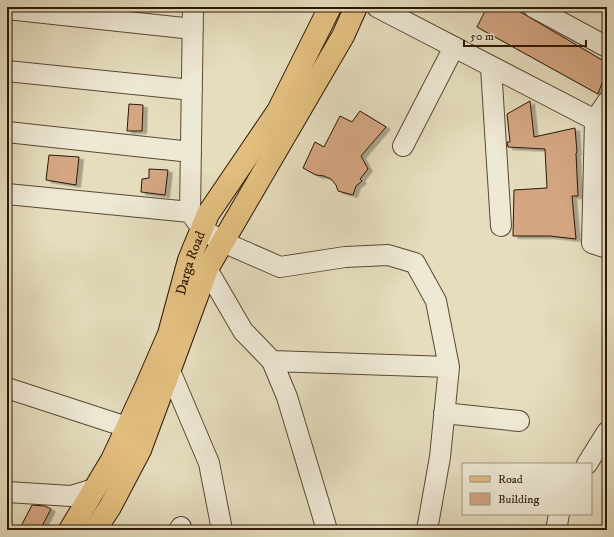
<svg xmlns="http://www.w3.org/2000/svg" width="614" height="537" font-family="'IM FELL DW Pica',serif">
<defs>
<filter id="shadow"><feDropShadow dx="4.5" dy="2.5" stdDeviation="0" flood-color="#0004"/></filter>
</defs>
<rect width="100%" height="100%" fill="#e5ddbe"/>
<filter id="stains"><feTurbulence type="fractalNoise" baseFrequency=".005" numOctaves="4"/><feColorMatrix values="0 0 0 0 .2 0 0 0 0 .09 0 0 0 0 .02 0 0 0 .5 -.17"/></filter>
<radialGradient id="worn" r=".72"><stop offset=".6" stop-color="#630" stop-opacity="0"/><stop offset="1" stop-color="#630" stop-opacity=".3"/></radialGradient>
<path fill="#d4a682" stroke="#2c1706" filter="url(#shadow)" d="M487,7H512L607,63V69L598,94L477,27Z
M530,101L534,137L575,128L577,152L576,153L578,196H572L576,239L550,236H513L514,190L547,188L545,149L508,147L507,142H510L507,114Z
M129,104L143,105L142,131H127Z
M360,111L386,127L361,156L368,169L360,179L362,181L356,186L353,195L338,191L336,185L331,179L324,176L316,175L303,168L315,142L324,147L340,116L352,122Z
M49,155L79,157L76,185L46,180Z
M149,169L168,170L165,195L141,192L142,179L149,178Z
M32,505L45,506L51,509L40,530H19Z"/>
<g fill="none" stroke-linecap="round" stroke-linejoin="round">
<defs>
<path id="minor" d="M193,7L190,212L202,229L223,242L280,267L345,257L388,255L415,263L436,301L449,367L440,457L427,530
M377,7L595,120L607,128
M533,7L607,47
M7,9L193,29
M491,67L501,226
M7,71L192,90
M607,102L595,120L592,243L607,248
M7,132L191,152
M403,146L454,47
M7,194L190,212
M207,269L243,331L272,361L287,397L327,530
M272,361L449,367
M170,371L209,463L222,530
M7,388L142,432
M444,413L519,421
M587,464L607,432
M7,492L71,496L94,489
M179,530L181,527
M556,530L559,514"/>
<g id="major">
<path id="s1" d="M70,530L112,460L146,387L169,334L189,260L208,214L278,111L330,7"/>
<path d="M95,530L110,507L140,450L207,269L343,36L356,7"/>
</g>
</defs>
<use href="#minor" stroke="#5a4834" stroke-width="22"/>
<use href="#major" stroke="#2c1706" stroke-width="24"/>
<use href="#minor" stroke="#eee9d5" stroke-width="20"/>
<use href="#major" stroke="#e2be7f" stroke-width="22"/>
</g>
<g text-anchor="middle" stroke-width="3" stroke-linejoin="round" paint-order="stroke">
<g font-size="14" fill="#2c1706" stroke="#eee9d5">
<text dy="5" stroke="none"><textPath href="#s1" startOffset="294">Darga Road</textPath></text>
</g>
</g>
<rect width="614" height="537" fill="none" stroke="#e5ddbe" stroke-width="24"/>
<rect x="8" y="8" width="598" height="521" fill="none" stroke="#2c1706" stroke-width="2"/>
<rect x="12" y="12" width="590" height="513" fill="none" stroke="#2c1706"/>
<rect x="462" y="463" width="130" height="52" fill="#eee9d5" stroke="#a09582"/>
<rect x="470" y="476" width="20" height="6" fill="#e2be7f" stroke="#a09582"/>
<text x="498" y="483" font-size="12" fill="#2c1706">Road</text>
<rect x="470" y="493" width="20" height="12" fill="#d4a682" stroke="#a09582"/>
<text x="498" y="503" font-size="12" fill="#2c1706">Building</text>
<path d="M464 40v6h122v-6" fill="none" stroke="#2c1706" stroke-width="2"/>
<text x="470" y="40" font-size="12" fill="#2c1706" stroke="#eee9d5" stroke-width="3" paint-order="stroke">50 m</text>
<rect width="100%" height="100%" filter="url(#stains)"/>
<rect width="100%" height="100%" fill="url(#worn)"/>
</svg>
